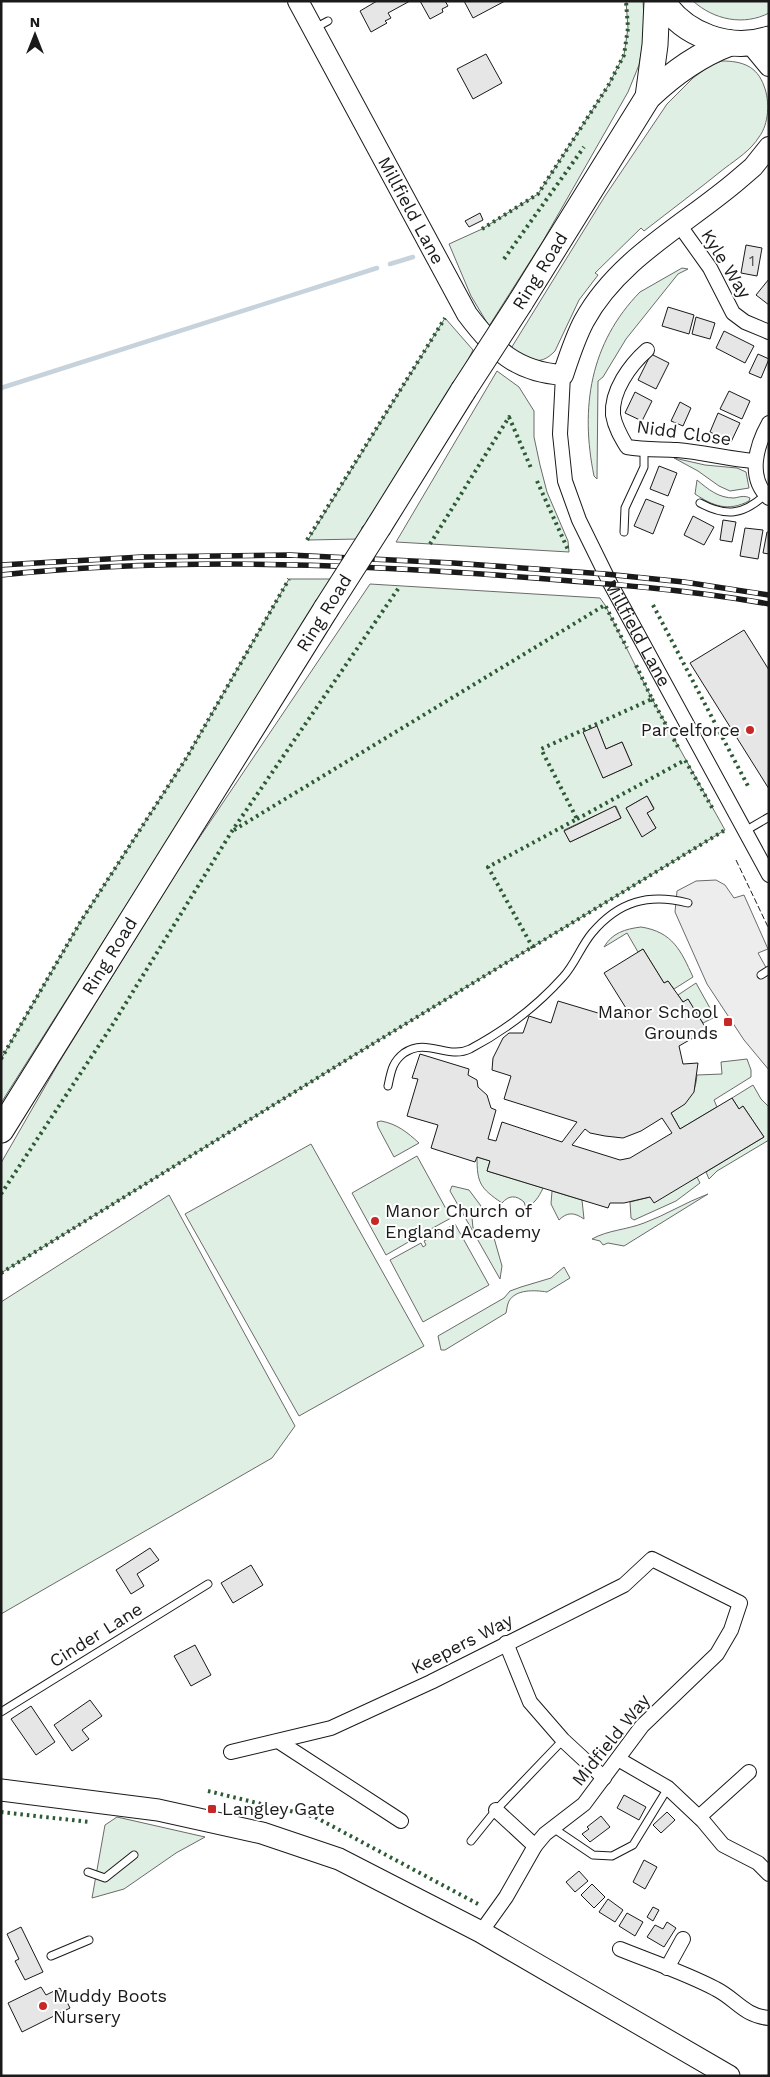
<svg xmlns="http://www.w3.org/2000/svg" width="770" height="2077" font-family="'Work Sans',sans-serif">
<rect width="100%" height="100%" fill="#fff"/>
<path fill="#e0efe3" stroke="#6a6a6a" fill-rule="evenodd" d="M626,1H643L645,34L639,65L628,92L543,241L489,326L471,296L449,244L482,229L538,194L608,86L624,55L628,28Z
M693,1H769V13C744,26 714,20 693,1Z
M722,61C742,61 757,66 764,86C770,101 769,124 759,137C751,150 737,159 725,168C699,189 671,210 644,231L641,228L595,273L598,275L579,300L555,351C539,368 527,359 510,350L605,196L667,104L693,78L712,64Z
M682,268L688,269L678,274L626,339L603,377L598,381L597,479L594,476C580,408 590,343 640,292Z
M445,318L473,350L455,386L370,519L362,527L359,539L308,540Z
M497,371L519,387L534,411V437L540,465L547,492L568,541L569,552L396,542Z
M674,458L705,465L737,468L746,472L749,488L730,491L719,486L698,471Z
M697,480C708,489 718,498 734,498C740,497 744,495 750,498L749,501C728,512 713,506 695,494Z
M289,579H333L1,1103V1059L81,921L187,757Z
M370,584L600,598L605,605L652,699L725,830L361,1051L1,1273V1163L58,1064L183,862ZM597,727L606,749L622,742L632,765L603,778ZM647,796L654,808L647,813L656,828L642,836L626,808ZM616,806L621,818L570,842L564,830Z
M641,927C673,932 681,951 693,977L674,989L668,981L664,983L643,949L638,952L627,933L604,947C612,933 625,929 641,927Z
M696,983L715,1017L703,1023L688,1000L683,1002L678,995Z
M747,1059L751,1070V1077L714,1100L717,1107L680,1129L671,1113C686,1103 696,1094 697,1075L722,1074L721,1062Z
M753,1085L761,1099L769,1107V1140L717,1171L709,1179L706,1172L764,1137L743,1106L739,1109L732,1098Z
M381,1121C397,1124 407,1132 419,1143L394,1157L378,1127L377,1122Z
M311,1144L424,1346L299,1416L185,1214Z
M417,1156L451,1218L420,1235L418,1232L415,1234L417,1237L386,1255L352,1193Z
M477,1157L490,1161L487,1171L543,1188C539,1197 534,1204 526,1208L524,1202C516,1195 509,1195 502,1203C480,1188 477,1183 477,1157Z
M697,1177L700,1183L676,1201L634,1220L631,1218L630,1202L650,1197Z
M452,1186L469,1190L481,1206L480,1210L472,1218L473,1228L477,1230L492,1231L502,1266L500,1279L450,1191Z
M552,1191L582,1200L584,1219C574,1212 567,1212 559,1220L551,1204Z
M708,1194L624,1246L608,1243L603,1245L600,1241L592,1239C608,1230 626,1230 644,1223C666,1215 686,1202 708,1194Z
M169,1195L295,1426L272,1458L1,1614V1302Z
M455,1224L489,1285L423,1322L390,1260L421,1243L423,1247L426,1245L424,1241Z
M564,1267L570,1278L547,1292C535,1290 516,1289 509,1301C507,1305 507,1309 506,1313L445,1350H441L438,1336L504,1298L510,1291L521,1287L551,1278Z
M117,1817L205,1837L176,1853L124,1889L92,1898L105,1825Z"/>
<path fill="#ededed" stroke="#6a6a6a" d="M716,880L725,885L734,898L744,895L768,949L758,953L769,973V1070L744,1040L707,984L675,912L677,891L696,881Z"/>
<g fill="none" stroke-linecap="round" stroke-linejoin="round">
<path stroke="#c6d2dc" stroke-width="4.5" d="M390,264L413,257
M1,388L377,268"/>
</g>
<path fill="#e6e6e6" stroke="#1a1a1a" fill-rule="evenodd" d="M377,1H410L388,13L391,18L385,21L387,23L371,32L360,11Z
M420,1H445L448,6L442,9L443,12L430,19Z
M464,1H505L473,18Z
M486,54L502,83L473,99L457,69Z
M480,213L483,220L469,227L465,221Z
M746,245L762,248L757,276L741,273Z
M769,279V305L756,295Z
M668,307L694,315L689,334L662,326Z
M696,317L715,323L710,339L692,334Z
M724,331L754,346L745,363L716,348Z
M651,354L669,363L656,389L638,380Z
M758,354L769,359L761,378L749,373Z
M729,391L750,401L742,419L720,409Z
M635,392L652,401L642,421L625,413Z
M680,402L691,408L683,426L671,421Z
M718,413L740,423L731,442L710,432Z
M659,466L677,473L668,496L650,489Z
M646,499L664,506L653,534L634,526Z
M693,516L714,527L704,545L684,535Z
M723,520L736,522L732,542L720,540Z
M745,528L763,530L758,559L740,556Z
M767,532H769V554L763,553Z
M744,630L769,670V789L690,663Z
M597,726L606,749L622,742L632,765L603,778L583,732Z
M647,796L654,809L647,813L656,828L642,837L626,808Z
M615,806L621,818L570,842L564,831Z
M643,949L664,983L668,981L683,1002L688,999L707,1030L679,1046L683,1064L698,1063L694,1092L685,1104L671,1113L680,1129L732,1098L739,1109L743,1106L764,1137L654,1203L650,1197L624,1203H610L608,1208L487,1171L490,1161L477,1157L475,1162L431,1148L438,1125L407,1116L418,1079L412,1078L420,1054L469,1069L468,1075L477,1080L478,1087L487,1095L491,1108L496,1110L488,1139L496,1141L502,1122L562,1142L577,1122L504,1099L511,1076L492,1070L493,1058L503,1038L509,1033H523L529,1016L551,1023L558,1001L618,1019L629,1013L604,973ZM662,1118L672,1133L630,1158L620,1160L572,1145L585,1129L590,1133L605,1136L623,1138L641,1131Z
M150,1548L159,1560L137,1574L144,1586L131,1594L116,1570Z
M251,1565L263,1585L233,1603L221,1583Z
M195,1645L211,1675L191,1686L174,1656Z
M90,1700L102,1716L82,1730L89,1739L72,1751L54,1725Z
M31,1706L55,1742L36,1755L11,1719Z
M624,1795L646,1807L639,1820L617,1808Z
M667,1812L675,1820L661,1833L653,1825Z
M601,1816L610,1827L590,1842L582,1834L589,1829L587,1827Z
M644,1860L657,1867L645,1889L633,1882Z
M579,1871L588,1881L575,1892L566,1882Z
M592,1884L605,1897L594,1908L581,1895Z
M608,1899L623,1910L615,1922L599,1912Z
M653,1907L659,1910L653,1921L647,1917Z
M627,1913L643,1922L635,1936L619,1926Z
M667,1922L676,1928L664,1947L647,1937L655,1925L663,1929Z
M21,1927L43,1972L25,1980L15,1961L19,1959L7,1934Z
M41,1987L46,1995L60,1988L70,2008L22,2032L8,2003Z"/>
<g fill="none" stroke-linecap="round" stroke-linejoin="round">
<defs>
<path id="lane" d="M313,29L328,21
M700,503C726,517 743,515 765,495
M624,532L625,508L644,467V450
M745,831L769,817
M761,975L769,970
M388,1086C391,1072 392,1062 404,1053C427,1037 447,1060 470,1049C504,1031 537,1006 563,977C575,964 581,946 592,933C619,901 649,893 688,903
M1,1712L208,1584
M553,1828L593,1855L612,1856L633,1845L668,1788
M471,1841L496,1810L563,1740
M88,1872L105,1878L134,1855
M51,1956L89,1940"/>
<g id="street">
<path d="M680,226L710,268L733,313L745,322L769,332"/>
<path d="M647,350C630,365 611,391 613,415C615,427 621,437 627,447C644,450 660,449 677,450C703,452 728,459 754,461"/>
<path id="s1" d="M563,375L560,434L565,481L579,520L610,583L769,875"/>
<path d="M769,423C756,446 747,478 769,498"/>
<path d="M506,1643L530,1702L563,1740L604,1778"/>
<path d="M278,1741L401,1821"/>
<path d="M231,1752L331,1728L431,1682L624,1585L652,1559L740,1603L731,1630L717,1654L642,1726L584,1804L545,1834L535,1846L506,1897L481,1932"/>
<path d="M618,1759L668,1788L703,1821L723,1845L758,1863L769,1874"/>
<path d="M496,1810L535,1846"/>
<path d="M699,1817L749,1772"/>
<path d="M620,1949C652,1962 686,1973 716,1989C736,1999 744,2016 769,2018"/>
<path d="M667,1968L683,1939"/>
</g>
<g id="secondary">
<path id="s2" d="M298,1L467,314C494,350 516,372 563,375C569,357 575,338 584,321C618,258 687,224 739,179L753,167L769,147"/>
<path d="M750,43L769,66"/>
</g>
<path id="primary" d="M1,1790L158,1810L262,1833L339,1859L481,1932L729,2076"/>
<g id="highway">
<path d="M662,1C684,35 729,52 769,39"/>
<path d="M648,97L655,45L657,1"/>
<path d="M520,303L648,97C673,73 698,55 730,43"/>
<path d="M379,526L463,391"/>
<path id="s3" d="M1,1130L326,609"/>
</g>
</defs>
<use href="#lane" stroke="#1a1a1a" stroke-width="9"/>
<use href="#street" stroke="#1a1a1a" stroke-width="16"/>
<use href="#secondary" stroke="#1a1a1a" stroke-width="22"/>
<use href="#primary" stroke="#1a1a1a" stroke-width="23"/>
<use href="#highway" stroke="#1a1a1a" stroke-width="27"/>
<use href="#lane" stroke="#fff" stroke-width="7"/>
<use href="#street" stroke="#fff" stroke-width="14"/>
<use href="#secondary" stroke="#fff" stroke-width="20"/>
<use href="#primary" stroke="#fff" stroke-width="21"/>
<use href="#highway" stroke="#fff" stroke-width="25"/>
<defs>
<path id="rail" d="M1,565L142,557L290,555L453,563L605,574L684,582L769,595
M1,575C165,558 332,563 496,575C587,582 678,588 769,604"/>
</defs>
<use href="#rail" stroke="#1a1a1a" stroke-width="5.5"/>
<use href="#rail" stroke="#fff" stroke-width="4" stroke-dasharray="11" stroke-linecap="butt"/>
<defs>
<path id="highway-bridge" d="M463,391L520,303
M326,609L379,526"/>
</defs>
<use href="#highway-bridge" stroke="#1a1a1a" stroke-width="27" stroke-linecap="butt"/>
<use href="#highway-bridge" stroke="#fff" stroke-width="25"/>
<path stroke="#2b5a34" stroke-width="4" stroke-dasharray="2.5 4" stroke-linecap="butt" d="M482,229L538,194L608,86L624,55L628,28L626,1
M504,259L584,147
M537,481L569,552
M307,540L445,318
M430,544L509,417L531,468
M653,605L749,788
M652,699L678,747
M577,819L685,760L714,811
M234,830L605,605L627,648
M533,948L488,867L577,819L541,749L652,699L635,663
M1,1059L81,921L187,757L289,579
M1,1194L113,1024L232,831L400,586
M1,1273L361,1051L725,830
M208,1791L315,1817L478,1904
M1,1812L89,1822"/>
<path stroke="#1a1a1a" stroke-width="1" stroke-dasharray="6 2.5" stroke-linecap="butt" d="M736,860L769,929"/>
</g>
<g fill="#c62828" stroke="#fff" stroke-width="2">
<circle cx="750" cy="730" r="5"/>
<rect x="723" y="1017" width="10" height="10" rx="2.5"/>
<circle cx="375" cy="1221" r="5"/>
<rect x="207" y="1804" width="10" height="10" rx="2.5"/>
<circle cx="43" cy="2006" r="5"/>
</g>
<g text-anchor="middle" stroke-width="4" stroke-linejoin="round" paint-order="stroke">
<g font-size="15" fill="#4d4d4d">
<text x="752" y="266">1</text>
</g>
<g font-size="18" fill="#1a1a1a" stroke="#fff">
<text dy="6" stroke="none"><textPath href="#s2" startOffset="238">Millfield Lane</textPath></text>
<text transform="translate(726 264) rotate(58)" y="6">Kyle Way</text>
<text transform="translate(540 271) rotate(-58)" y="6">Ring Road</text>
<text transform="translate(684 433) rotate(8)" y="6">Nidd Close</text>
<text transform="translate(324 613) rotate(-58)" y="6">Ring Road</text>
<text dy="6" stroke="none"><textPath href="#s1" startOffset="275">Millfield Lane</textPath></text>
<text dy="6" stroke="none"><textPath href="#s3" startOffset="205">Ring Road</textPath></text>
<text transform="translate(96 1635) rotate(-32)" y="6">Cinder Lane</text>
<text transform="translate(462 1644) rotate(-27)" y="6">Keepers Way</text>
<text transform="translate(611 1740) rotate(-51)" y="6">Midfield Way</text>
</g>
<g font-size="18" fill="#1a1a1a" stroke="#fff" text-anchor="start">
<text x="740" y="736" text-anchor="end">Parcelforce</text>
<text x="718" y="1018" text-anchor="end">Manor School<tspan x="718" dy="21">Grounds</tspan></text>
<text x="385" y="1217">Manor Church of<tspan x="385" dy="21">England Academy</tspan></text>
<text x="222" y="1815">Langley Gate</text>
<text x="53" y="2002">Muddy Boots<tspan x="53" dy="21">Nursery</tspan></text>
</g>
</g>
<rect width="770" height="2077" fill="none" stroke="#1a1a1a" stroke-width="5"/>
<g transform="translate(35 35)" stroke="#ffffff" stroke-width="4" paint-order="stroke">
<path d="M0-4L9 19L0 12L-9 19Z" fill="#1a1a1a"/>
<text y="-8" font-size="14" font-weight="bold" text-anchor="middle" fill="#1a1a1a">N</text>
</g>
</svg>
